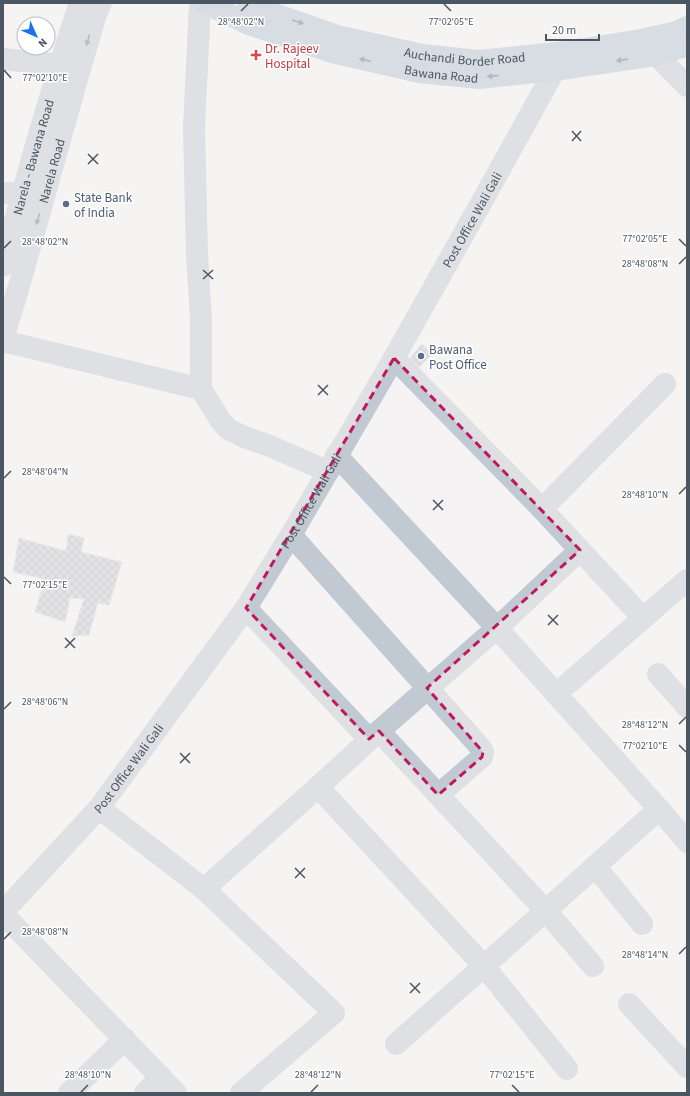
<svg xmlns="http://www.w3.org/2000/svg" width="690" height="1096" font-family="'Source Sans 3',sans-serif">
<defs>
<pattern id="building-cross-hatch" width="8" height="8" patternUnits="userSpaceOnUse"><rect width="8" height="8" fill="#cdcfd5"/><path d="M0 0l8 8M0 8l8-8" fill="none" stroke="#a8abb0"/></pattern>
</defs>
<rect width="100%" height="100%" fill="#f5f3f3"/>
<path fill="url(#building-cross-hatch)" stroke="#d7d9de" d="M422,344L432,354L419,367L410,358Z
M68,534L84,538L81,552L122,562L109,605L98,603L89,635L72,636L84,599L70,598L65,622L35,612L45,579L13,572L19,538L66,551Z"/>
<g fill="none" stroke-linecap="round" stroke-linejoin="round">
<g stroke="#c1cad2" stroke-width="22">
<path d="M200,3L194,128L197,254L201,320V389L221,421L228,429L244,437L270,446L327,471"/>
<path d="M643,42L687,86"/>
<path d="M3,59L59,65L73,67"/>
<path d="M3,193H22"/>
<path id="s1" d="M3,266C26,177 51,90 80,3"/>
<path id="s2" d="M3,339L19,286L79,72L96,14L101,3"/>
<path d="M3,341L201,389"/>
<path d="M394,358L542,509L643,618"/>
<path d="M336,455L497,628L659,809L687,842"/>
<path d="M542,509L665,384"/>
<path d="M291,535L480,747L483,752L482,757L438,795"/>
<path d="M246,608L369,739"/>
<path d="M658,674L687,707"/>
<path d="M556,694L687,580"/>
<path d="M379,731L546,911L593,966"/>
<path d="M318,787L484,966L659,809"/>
<path d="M99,808L204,889L318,787L379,731L497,628L580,550"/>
<path d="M595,866L642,924"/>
<path d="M204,889L334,1013L241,1093"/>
<path id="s3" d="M3,912L99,808L246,608L291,535L394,358L480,205L562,57"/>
<path d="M3,914L176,1093"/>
<path d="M629,1004L687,1067"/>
<path d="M396,1044L484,966L567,1069"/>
<path d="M69,1093L125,1039"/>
<path d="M145,1093L161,1077"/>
</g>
<g stroke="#b3c2d1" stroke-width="22">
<path id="s4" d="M205,3L249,24L332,52L419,72L479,78L554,70L655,55L687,46"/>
<path id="s5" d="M248,3L260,9L337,36L422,55L479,61L565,52L641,40L677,32L687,27"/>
</g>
</g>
<defs><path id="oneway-solid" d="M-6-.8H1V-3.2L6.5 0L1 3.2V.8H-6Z"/></defs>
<g fill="#64717d">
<use href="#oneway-solid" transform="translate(298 22) rotate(19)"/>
<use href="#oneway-solid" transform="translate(365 60) rotate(-167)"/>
<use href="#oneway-solid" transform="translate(622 60) rotate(172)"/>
<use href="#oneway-solid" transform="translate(493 76) rotate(175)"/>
</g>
<g fill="#6e7983">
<use href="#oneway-solid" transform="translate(88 40) rotate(106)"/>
<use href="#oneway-solid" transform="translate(38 219) rotate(105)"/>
</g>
<path d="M0 0H690V1096H0ZM394,358L580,550L427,688L483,752L482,757L438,795L379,731L369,739L246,608Z" fill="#f5f3f3" fill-opacity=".55" fill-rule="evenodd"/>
<path fill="none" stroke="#c2185b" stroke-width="3" stroke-dasharray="8 5" stroke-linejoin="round" d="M394,358L580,550L427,688L483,752L482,757L438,795L379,731L369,739L246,608Z"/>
<path fill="none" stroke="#4a5661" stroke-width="1.5" d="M444,4L451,11M241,11L248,4M4,70L11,78M572,131L581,141M572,141L581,131M88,154L98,164M88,164L98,154M679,239L686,246M4,248L11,241M679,264L686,257M203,270L213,279M203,279L213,270M318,385L328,395M318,395L328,385M4,478L11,471M679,494L686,487M433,500L443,510M433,510L443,500M4,577L11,584M548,615L558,625M548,625L558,615M65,638L75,648M65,648L75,638M4,709L11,702M679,724L686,717M679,745L686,752M180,753L190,763M180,763L190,753M295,868L305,878M295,878L305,868M4,939L11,932M679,954L686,947M410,983L420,993M410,993L420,983M512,1085L519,1092M81,1092L88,1085M311,1092L318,1085"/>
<path fill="#e0444e" stroke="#fff" stroke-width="1.5" d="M254 49h4v4h4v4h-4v4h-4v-4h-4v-4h4z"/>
<g fill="#5c6f8a" stroke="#fff" stroke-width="1.5">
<circle cx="66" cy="204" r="4"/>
<circle cx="421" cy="356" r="4"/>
</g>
<g text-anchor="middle" stroke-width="3" stroke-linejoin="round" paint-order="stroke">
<g font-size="13" fill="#be3a42" stroke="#fff" text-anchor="start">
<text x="265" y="53">Dr. Rajeev<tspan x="265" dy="15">Hospital</tspan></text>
</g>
<g font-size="13" fill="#4a5661" stroke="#fff">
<text dy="5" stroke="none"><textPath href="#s5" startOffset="225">Auchandi Border Road</textPath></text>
<text dy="5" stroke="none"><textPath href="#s4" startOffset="248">Bawana Road</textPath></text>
<text dy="5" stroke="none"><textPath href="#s1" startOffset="113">Narela - Bawana Road</textPath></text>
<text dy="5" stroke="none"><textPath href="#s2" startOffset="175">Narela Road</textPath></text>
<text dy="5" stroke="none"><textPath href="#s3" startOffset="839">Post Office Wali Gali</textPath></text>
<text dy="5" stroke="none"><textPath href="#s3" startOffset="515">Post Office Wali Gali</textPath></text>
<text dy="5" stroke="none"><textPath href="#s3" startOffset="191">Post Office Wali Gali</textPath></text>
</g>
<g font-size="13" fill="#4e5e75" stroke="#fff" text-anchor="start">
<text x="74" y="202">State Bank<tspan x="74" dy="15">of India</tspan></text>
<text x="429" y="354">Bawana<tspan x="429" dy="15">Post Office</tspan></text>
</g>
</g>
<g font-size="10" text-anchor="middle" fill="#4a5661" stroke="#fff" stroke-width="3" stroke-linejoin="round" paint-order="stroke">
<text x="241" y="25">28°48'02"N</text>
<text x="451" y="25">77°02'05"E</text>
<text x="45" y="81">77°02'10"E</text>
<text x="645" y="242">77°02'05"E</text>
<text x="45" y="245">28°48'02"N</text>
<text x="645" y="267">28°48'08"N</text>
<text x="45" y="475">28°48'04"N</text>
<text x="645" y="498">28°48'10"N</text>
<text x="45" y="588">77°02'15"E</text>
<text x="45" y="705">28°48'06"N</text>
<text x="645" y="728">28°48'12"N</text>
<text x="645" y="749">77°02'10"E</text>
<text x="45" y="935">28°48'08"N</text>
<text x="645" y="958">28°48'14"N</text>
<text x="88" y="1078">28°48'10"N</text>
<text x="318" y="1078">28°48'12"N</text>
<text x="512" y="1078">77°02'15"E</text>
</g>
<rect width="690" height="1096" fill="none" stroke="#4a5661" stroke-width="8"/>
<g transform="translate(36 36) rotate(135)"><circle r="19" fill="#ffffff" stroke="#b7bbc0"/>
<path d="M0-3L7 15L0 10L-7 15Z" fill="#1a73e8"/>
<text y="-6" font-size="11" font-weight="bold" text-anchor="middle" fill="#4a5661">N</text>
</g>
<path d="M546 34v6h53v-6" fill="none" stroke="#4a5661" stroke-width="2"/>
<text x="552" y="34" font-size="12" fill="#4a5661" stroke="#ffffff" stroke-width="3" paint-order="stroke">20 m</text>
</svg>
